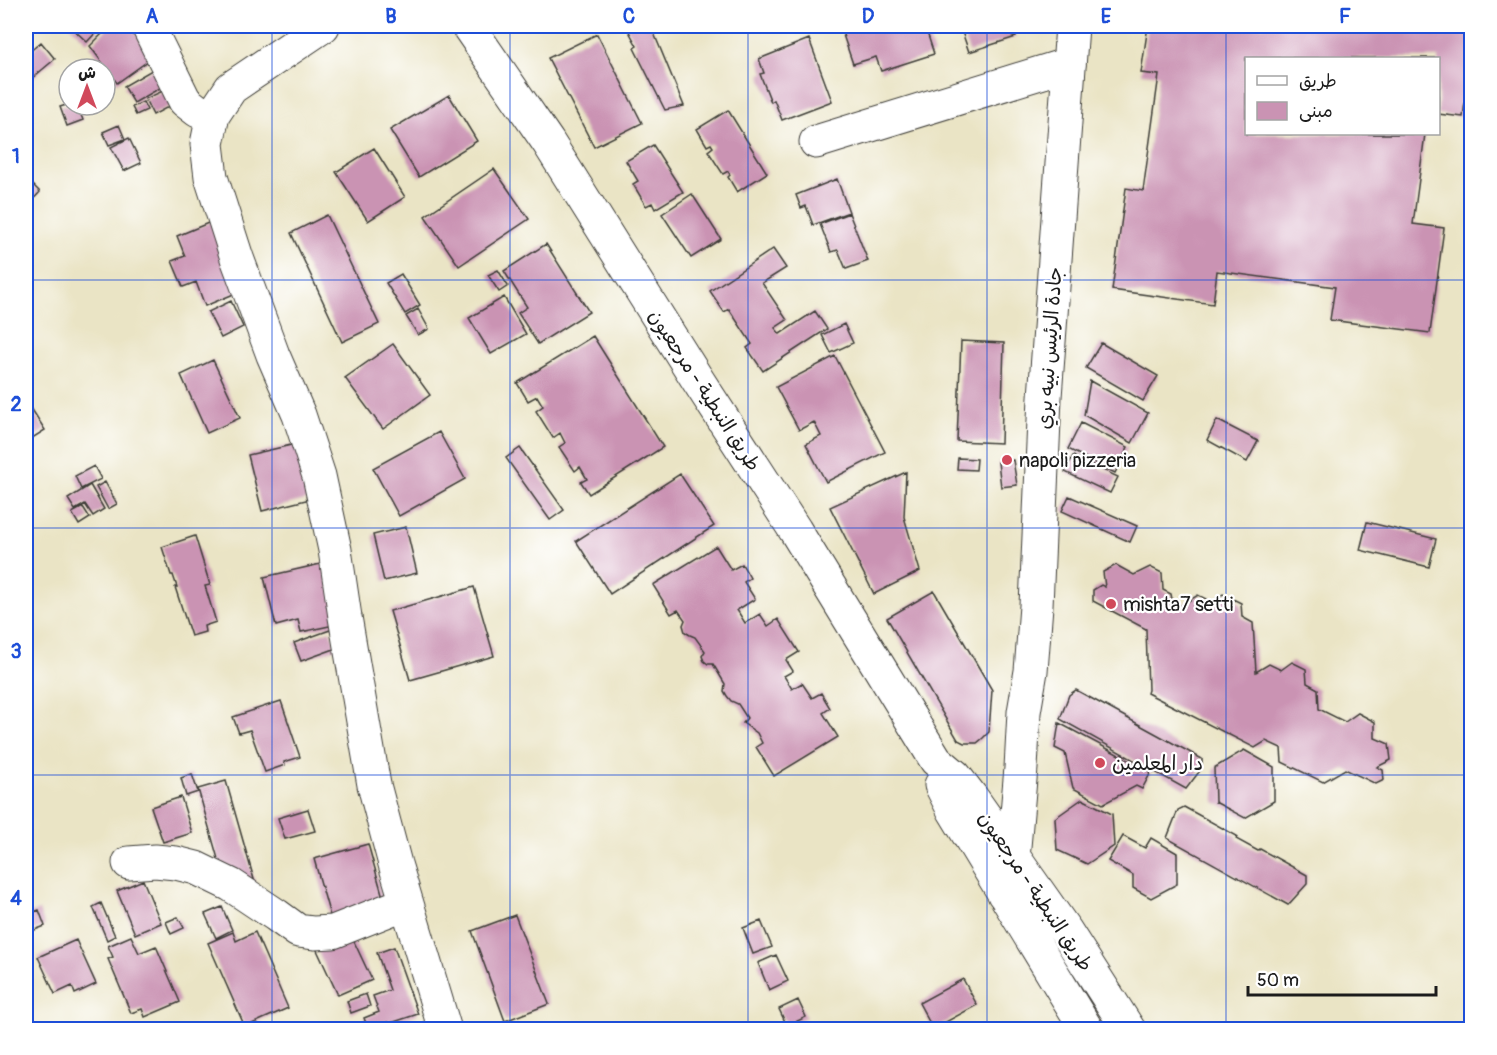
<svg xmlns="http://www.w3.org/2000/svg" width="1497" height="1055" font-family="Pangolin,'Playpen Sans Arabic',sans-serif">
<rect width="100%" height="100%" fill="#fff"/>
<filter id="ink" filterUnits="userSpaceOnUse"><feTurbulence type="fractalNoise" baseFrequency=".0167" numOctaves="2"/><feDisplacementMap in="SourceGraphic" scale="12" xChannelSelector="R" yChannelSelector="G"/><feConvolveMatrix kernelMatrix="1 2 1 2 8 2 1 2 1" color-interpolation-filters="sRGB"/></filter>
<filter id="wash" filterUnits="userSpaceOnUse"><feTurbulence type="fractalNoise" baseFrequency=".008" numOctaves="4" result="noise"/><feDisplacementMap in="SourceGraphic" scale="24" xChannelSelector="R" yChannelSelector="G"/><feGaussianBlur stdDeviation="1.35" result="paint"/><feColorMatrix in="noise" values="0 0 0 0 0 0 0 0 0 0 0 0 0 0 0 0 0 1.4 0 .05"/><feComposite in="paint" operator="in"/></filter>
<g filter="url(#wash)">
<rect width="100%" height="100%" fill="#eae4c5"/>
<g id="blocks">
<path fill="#ca93b3" d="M70,26H102L87,42Z
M110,26H132L152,58L117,83L90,46Z
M626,26H651L684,106L665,110L634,48L637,46Z
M840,26H925L934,54L881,71L876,57L853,64Z
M960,26H1012L1016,37L969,52Z
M1148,26H1472V51L1463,117L1438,114V58H1246V134H1425L1413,224L1444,228L1430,333L1330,320L1335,287L1217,271L1213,304L1112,290L1126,188L1143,191L1159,75L1141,73Z
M597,34L642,123L594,147L548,58Z
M809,39L832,101L782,120L774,100L771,102L760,74L764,73L759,59Z
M41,42L55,59L30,80L26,75V76V51L27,54Z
M157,67L167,84L134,103L124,86Z
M165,90L172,105L153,115L145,99Z
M449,95L477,141L419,177L390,130Z
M143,102L147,110L136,115L132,107Z
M69,104L77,105L83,120L67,126L60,107Z
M728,110L767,173L737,192L728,177L730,175L728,171L723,174L708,151L713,147L711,144L707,146L697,129Z
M119,125L125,139L109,145L103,132Z
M129,138L141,163L124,171L111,147Z
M653,145L683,192L655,209L652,203L646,206L633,184L638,181L626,161Z
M374,148L405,197L368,221L336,172Z
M494,169L529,219L459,266L425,216Z
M26,178L40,192L26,207Z
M837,179L849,212L813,225L806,206L801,208L796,195Z
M692,194L721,239L691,258L662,214Z
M849,213L868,261L846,269L838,250L831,252L820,224Z
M327,215L379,324L342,342L291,233Z
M213,221L241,291L205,306L196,282L183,287L172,261L185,256L177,236Z
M546,244L589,312L538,344L518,313L527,307L504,271Z
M773,249L786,268L762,283L787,320L775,328L780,334L815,311L827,329L763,371L747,348L752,344L729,309L724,312L710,291Z
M498,270L508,286L499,292L488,275Z
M401,274L420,305L405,314L386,283Z
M504,297L526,334L491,354L469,318Z
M231,301L243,327L221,338L208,312Z
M418,309L429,329L418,335L406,316Z
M844,324L853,343L831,353L822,335Z
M593,336L663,447L589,494L581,482L587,479L580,467L575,471L559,447L565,443L560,433L553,438L536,411L543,406L537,396L528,401L517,383Z
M961,341L1004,343L1001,443L957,441Z
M1101,343L1158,376L1143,401L1086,368Z
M393,344L430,395L383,429L345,378Z
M835,356L885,452L826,482L806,444L821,436L814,422L799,430L776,387Z
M213,360L240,418L207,433L181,375Z
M1090,381L1148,413L1132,443L1084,415Z
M26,400L45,430L26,442Z
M1217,420L1258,441L1247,462L1207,440Z
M1081,423L1128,447L1115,473L1068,449Z
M439,432L465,479L399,516L373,468Z
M300,443L314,498L262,511L248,455Z
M520,448L564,510L550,520L506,458Z
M1073,456L1118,477L1110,493L1065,472Z
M958,458L977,459L976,470L957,469Z
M1013,460L1017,485L1001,487L998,462Z
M94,466L101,479L81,489L75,476Z
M906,472L904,517L920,571L874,594L830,507Z
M680,474L714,526L610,594L576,541Z
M105,482L117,504L108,509L96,487Z
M90,485L104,509L93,516L85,504L75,510L68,499Z
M1069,496L1137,526L1130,542L1062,511Z
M83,507L90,518L79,525L72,513Z
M1367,522L1436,539L1429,567L1360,550Z
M406,527L417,573L384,581L373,535Z
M195,536L210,585L205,586L216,622L204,626L205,632L191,636L175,587H177L173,575H171L162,547Z
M716,546L731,570L742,564L750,578L744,582L755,599L737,610L745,623L760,614L768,626L778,619L799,652L786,660L793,671L784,676L792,689L802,683L812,698L821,693L830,708L823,713L838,737L774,776L756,747L762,743L757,733L743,723L747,718L738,704L731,701L727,696L724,691L725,684L713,664H708L704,661L702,656L705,651L695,637L690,635L685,632L683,625L685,620L678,610L671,614L653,585Z
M325,563L339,624L301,632L298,620L276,626L264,577Z
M1116,565L1134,575L1150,567L1162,573L1163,590L1171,594L1174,610L1198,595L1212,602L1223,594L1241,603L1242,617L1253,623L1256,672L1269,664L1281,670L1292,662L1306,669L1307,683L1318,689L1319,709L1345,722L1358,713L1375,722V738L1389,744L1391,760L1377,767L1383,770L1384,780L1376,784L1345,769L1323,782L1282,762L1281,748L1266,741L1255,748L1147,693L1148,690L1146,629L1093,601V590L1101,585L1105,587L1103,572Z
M474,587L494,656L410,680L390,611Z
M934,591L992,690L989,732L983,738L977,743H964L958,740L887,618Z
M330,630L337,648L301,661L294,643Z
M1076,690L1202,759V768L1186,789L1060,719L1069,695Z
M281,701L300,757L284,762L285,765L265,772L250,730L239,733L233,717Z
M1059,723L1151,772L1142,789L1136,786L1103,804L1073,788L1065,753L1055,748Z
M1244,750L1274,767V801L1245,818L1215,802L1214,768Z
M192,774L198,792L186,796L181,778Z
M226,781L257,890L224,880L198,789Z
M181,797L192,833L163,842L151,807Z
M1082,799L1112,814L1114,846L1087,864L1057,850L1055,818Z
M1184,807L1237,836L1236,839L1258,851L1260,849L1307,875V884L1288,905L1167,838L1178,810Z
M308,809L315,831L285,839L278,818Z
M1123,836L1145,848L1151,838L1177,853V884L1151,898L1133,888V875L1108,861Z
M368,844L386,908L332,923L314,859Z
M143,880L161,923L135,934L117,891Z
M101,903L115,936L107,940L93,907Z
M222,907L232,930L216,938L205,914Z
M39,910L45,926L32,931L26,915Z
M515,915L549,1004L505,1021L472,931Z
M178,917L184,928L171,934L166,922Z
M761,921L772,947L753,954L743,928Z
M233,932L236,941L255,932L288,1008L245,1027L208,943Z
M350,933L372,980L338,995L316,948Z
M131,936L139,953L156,946L180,1002L145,1017L142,1009L131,1013L108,959L113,957L108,946Z
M76,940L96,984L75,994L72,986L55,994L38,957Z
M394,947L418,1014L388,1024V1022L368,1029L364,1018L379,1012L373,996L390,990L377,953Z
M776,955L788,981L769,990L758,963Z
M963,979L977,1005L933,1029L919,1003Z
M366,994L370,1006L351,1013L347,1001Z
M798,1000L806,1017L787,1026L779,1009Z"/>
</g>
</g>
<g filter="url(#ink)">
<use href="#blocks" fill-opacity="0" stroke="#3b3a35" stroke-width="1.5"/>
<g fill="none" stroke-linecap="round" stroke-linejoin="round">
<defs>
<path id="minor" d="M148,26L185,101L198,111L213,115
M323,26L231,88L213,115L207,144L211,177L237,258L273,355L299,415L319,476L335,550L345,617L374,785L395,864L445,1030
M816,142L1069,64
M129,863L155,861L176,863L196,868L231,885L276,915L298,931L314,933L333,932L406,903"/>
<path id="major" d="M468,26L548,142L699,382L795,530L936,760L955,776L972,798L1065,930L1129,1030
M941,785L954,811L1087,1030
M1004,894L1013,858L1021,768L1024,712L1031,671L1036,606L1045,397L1072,26"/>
</defs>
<use href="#minor" stroke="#3b3a35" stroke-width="35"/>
<use href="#major" stroke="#3b3a35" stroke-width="35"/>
<use href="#minor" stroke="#fff" stroke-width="33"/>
<use href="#major" stroke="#fff" stroke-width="33"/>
</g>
</g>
<path fill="none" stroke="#1d4ed8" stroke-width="1.5" stroke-opacity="0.55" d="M272,26V1030M510,26V1030M748,26V1030M987,26V1030M1226,26V1030M26,280H1472M26,528H1472M26,775H1472"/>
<g fill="#d1495b" stroke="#fff" stroke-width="2">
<circle cx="1007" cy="460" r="6"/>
<circle cx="1111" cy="604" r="6"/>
<circle cx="1100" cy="763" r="6"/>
</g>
<g text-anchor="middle" stroke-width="4.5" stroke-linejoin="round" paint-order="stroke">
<g font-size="20" fill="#1c1c1c" stroke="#fff">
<text transform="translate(1049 348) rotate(-86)" y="7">جادة الرئيس نبيه بري</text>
<text transform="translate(705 390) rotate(57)" y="7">طريق النبطية - مرجعيون</text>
<text transform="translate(1036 891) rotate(56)" y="7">طريق النبطية - مرجعيون</text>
</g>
<g font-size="20" fill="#1c1c1c" stroke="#fff" text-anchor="start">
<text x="1019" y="467">napoli pizzeria</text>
<text x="1123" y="611">mishta7 setti</text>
<text x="1112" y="770">دار المعلمين</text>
</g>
</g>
<rect width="1497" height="1055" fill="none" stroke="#fff" stroke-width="66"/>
<rect x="1245" y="57" width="195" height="78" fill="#ffffff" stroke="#a4a4a4" stroke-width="1.5"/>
<rect x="1257" y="76" width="30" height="9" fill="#ffffff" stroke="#a4a4a4" stroke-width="1.5"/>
<text x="1299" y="87" font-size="18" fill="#1c1c1c">طريق</text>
<rect x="1257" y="102" width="30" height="18" fill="#ca93b3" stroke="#a4a4a4" stroke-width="1.5"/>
<text x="1299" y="117" font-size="18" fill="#1c1c1c">مبنى</text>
<g transform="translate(87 87)"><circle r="28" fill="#ffffff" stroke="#a4a4a4" stroke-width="1.5"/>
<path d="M0-4.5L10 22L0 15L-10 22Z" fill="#d1495b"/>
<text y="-9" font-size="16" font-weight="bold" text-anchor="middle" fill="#1c1c1c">ش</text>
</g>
<path d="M1248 986v9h188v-9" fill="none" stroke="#1c1c1c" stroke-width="3"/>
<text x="1257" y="986" font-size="18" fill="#1c1c1c" stroke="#ffffff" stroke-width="4.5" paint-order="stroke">50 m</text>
<rect x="33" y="33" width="1431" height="989" fill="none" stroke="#1d4ed8" stroke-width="2"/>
<g font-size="20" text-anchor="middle" font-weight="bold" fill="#1d4ed8">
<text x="152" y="23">A</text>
<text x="391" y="23">B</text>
<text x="629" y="23">C</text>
<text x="868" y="23">D</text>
<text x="1106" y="23">E</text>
<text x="1345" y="23">F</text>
<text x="16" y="163">1</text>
<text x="16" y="411">2</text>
<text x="16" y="658">3</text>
<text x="16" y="905">4</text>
</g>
</svg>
